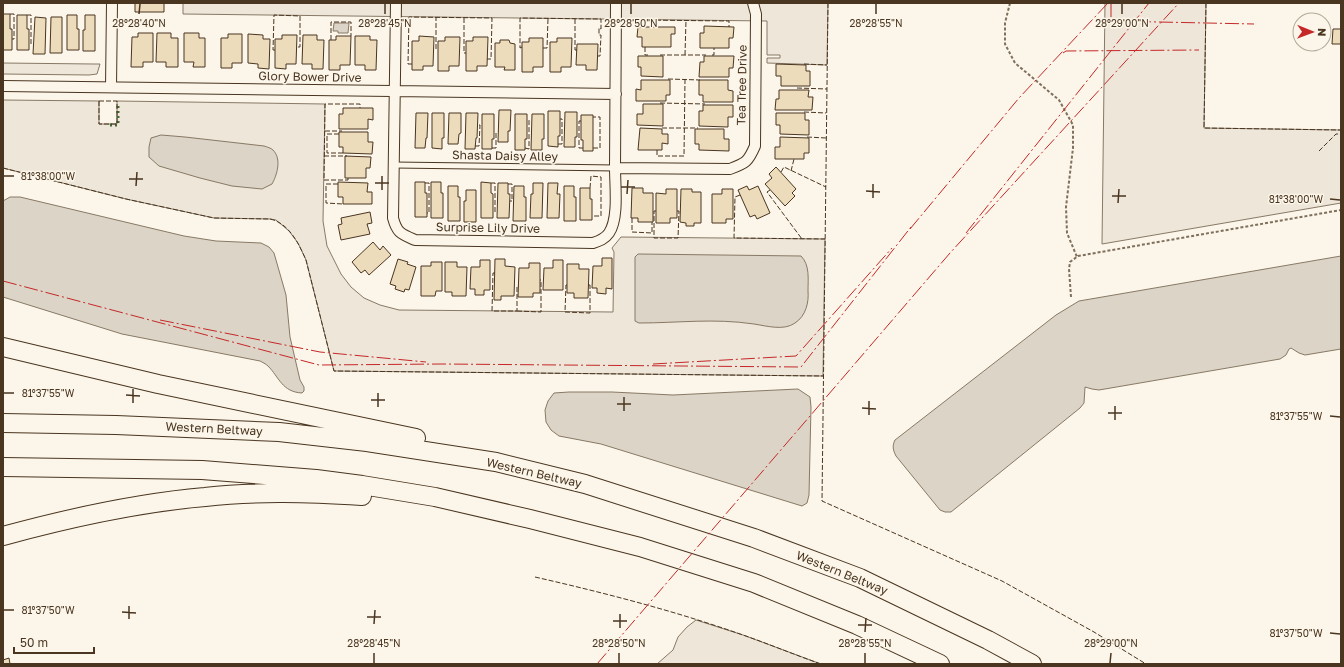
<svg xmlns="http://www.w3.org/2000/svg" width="1344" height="667" font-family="'Golos Text',sans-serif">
<rect width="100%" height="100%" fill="#fbf6e9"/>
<path fill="#ede6d9" stroke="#887966" d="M183,3H828L827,65L767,63V58H780V55H767V21L183,14Z
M1105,3H1206L1204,128L1341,130V203L1102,244Z
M3,63L94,64H100L97,74L89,75L3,74Z
M3,100L99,101V124H117V101L325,104L323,221L327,246L341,274L351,287L364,298L380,305L399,310L613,312L614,252L612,248L621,237L825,239L823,376L334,371L306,260L298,243L289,231L276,220L270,219L214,218L126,199L3,168Z
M696,620L743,635L821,664H657L673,650L678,637L687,627Z"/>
<path fill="#dcd4c6" stroke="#887966" d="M334,23H349L348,33H338V31H333Z
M161,135L185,137L264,146C267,147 271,148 273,150C282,159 277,175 272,184L262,189L232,186L200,178L159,166L149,157V147L151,138Z
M10,197H20L184,236L216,241L261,243L269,247L274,253L286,295L290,337L300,380L304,387V391L302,393C282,392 279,377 268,366C266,364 262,362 260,361L122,334L3,297V201Z
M638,254L801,256C810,265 808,279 808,291C809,302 806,316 795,323C784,331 767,326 754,324C714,318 678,323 639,323L635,321V257Z
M1341,256V349L1305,355L1299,353L1291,348L1289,349L1286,355L1280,359L1099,390L1092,389L1085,387L1084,403L1080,408L951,512H945L940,510L896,456C893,450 892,446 895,440L1056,315L1079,301Z
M798,389L810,397L811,407L809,495L807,503L802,506L601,444L559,436L551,430L546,422L545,410L548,401L554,393L569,392H612L673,395Z"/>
<path fill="#ecdcbc" stroke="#4a3520" d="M135,3H164V12H135Z
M3,14H10V29H12V50H3Z
M17,15H27V29H29V50H17Z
M67,15H77V29H79V50H67Z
M85,15H95V51H83V30H85Z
M35,17L46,18L45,54H33Z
M51,17H62V53H50Z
M704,26L734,27L733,38H729V48H700V33H704Z
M638,27H675V34H671V47H642V37H637Z
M1333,29H1341V44H1332Z
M138,33H153V62H143V67H131L132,37H138Z
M157,33H171V38H178V67H166V62H156Z
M184,33H199V38H205V67H193L194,62H184Z
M228,34H242V63H232V68H221V38H228Z
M248,34L263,35V39H270L269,69L258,68V64L248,63Z
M282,35H297L296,64H286V69L275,68V39H282Z
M303,35H317V40H324L323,69H312V64H302Z
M336,36H351L350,65H340V70H329V40H336Z
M355,36H370V40H377L376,70H365V65H355Z
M419,36L434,37L433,66H423V70H412V41H419Z
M445,37H460L459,66H449V71H438V41H445Z
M473,37H488L487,66H477V71H466V41H473Z
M529,38H543V67H533V72H522V42H529Z
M557,38H572L571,67H561V72H550V42H557Z
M500,40H509L510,43L515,44V70H504L505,67H495V43H500Z
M577,44H598L597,70H586V65H576Z
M638,56H663V77L641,76V67H638Z
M704,56H734L733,68H729V77H699L700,62H704Z
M776,64L806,65V71H810V86H781V76H776Z
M641,80H670V95H666V101H636V89L641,90Z
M699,80H728V90L733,91V102H703V95H699Z
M779,90H809L808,97H813L812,110H775L776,99H779Z
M643,104H663V126L637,125V114H643Z
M703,105H733V117H728V127L699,126V111H703Z
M343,108H373V120L368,119V129H339V114H343Z
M499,110H511L510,131H508V142H498Z
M548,111H560V136H558V147L548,146Z
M565,112H577V137H575V147H564Z
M416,113H428L427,138H426L425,148H415Z
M432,113H444V138H442V149L432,148Z
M449,113H461V133L459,134L458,144H448Z
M466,113H478L477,138H476L475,149H465Z
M776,113H805V120H809V135L780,134V125H776Z
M482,114H494V139H492V149H482Z
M515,114H527V139H525V150H515Z
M532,114H544V139H542V150H531Z
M581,115H593V151H583V140H581Z
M640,128L662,129V134H668V144L662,143V150H638Z
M695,129H724V139H729V151L699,150V144H695Z
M339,132H368V142H373L372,154L343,153V147H339Z
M780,137L809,138V153H804V159H775V147H780Z
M345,156L371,157L370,168H366V178H345Z
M776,167L796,189L792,193L795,196L785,206L765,184L772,178L769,174Z
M338,182L368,183L367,192H372V204H343V197H338Z
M415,182H425V193H427V217H415Z
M431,182H441V193H443V218H431Z
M481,182L491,183V193L493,194V218H481Z
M498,183H508V194H510L509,218H497Z
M533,183H543L542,218H530L531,194H533Z
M548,183H558L557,194H560L559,218H547Z
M448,186H458V197H460V221H448Z
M514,186H524V197H526V221H513Z
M564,186H574V197H576V221H564Z
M747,186L749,190L758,186L770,213L757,219L755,215L750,217L738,190Z
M580,188H590V199H592V220H580Z
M632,188H643V193H653V222H638V218H631Z
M666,189H677V218H670V223H656V193L666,194Z
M681,189H692V192H701V223H694V226H686V223L680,222Z
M722,189H733V219H726V223H712V194H722Z
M466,190H476V222H464V201H466Z
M370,212L372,223L367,224L370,234L341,240L338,225L342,224L341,218Z
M373,242L380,250L383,246L391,255L369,275L365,270L361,273L352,262Z
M602,258H612V289L606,288V294L597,293V288H592L593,266H602Z
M398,259L408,262L407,264L416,267L409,290L405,289L404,292L395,289L396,286L390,284Z
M495,259H505V266L515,267L514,296H501V300H494Z
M480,260H490V290H484V295H475V289H470L471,267H480Z
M553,260H563V290H543L544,268H553Z
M431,262H442V291H436L435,296H421V266H431Z
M445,262H457V267H467L466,296H452V292H445Z
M529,263H540V293H533V297H518L519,268H529Z
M567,264H579V269H589L588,298H574V293H567Z
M9,658L10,664H3V660Z"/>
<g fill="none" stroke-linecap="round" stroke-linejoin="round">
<defs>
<path id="lane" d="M394,165L615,168"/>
<path id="street" d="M396,3L393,218C397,233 401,234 415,240L593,243C599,241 605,239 609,233C619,218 615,186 615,168L730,169C746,163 748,162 755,146L756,14L753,3
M3,86L616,94
M111,87L112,3
M615,168L616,3"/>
<path id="highway" d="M3,347L158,384L416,438
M3,423L116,425L279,432L367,442L496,462L585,484L754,538L860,578L988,640L1032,664
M3,467L202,470L316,479L362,485L435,497L530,519L640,547L754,583L857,625L940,664
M3,536C69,518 136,503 205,497C257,491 310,493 362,496"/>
</defs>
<use href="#lane" stroke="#4a3520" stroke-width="7"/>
<use href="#street" stroke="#4a3520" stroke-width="12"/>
<use href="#highway" stroke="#4a3520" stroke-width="20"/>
<path stroke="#7f6f5c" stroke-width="2" stroke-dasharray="3 2" stroke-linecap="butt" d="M1010,3L1005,23V44L1015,63L1059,100L1073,125V148L1066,207L1067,233L1077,257
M1071,297L1069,269L1070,262L1078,256L1341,210"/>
<use href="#lane" stroke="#fbf6e9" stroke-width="5"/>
<use href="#street" stroke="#fbf6e9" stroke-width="10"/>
<use href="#highway" stroke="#fbf6e9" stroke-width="18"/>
<path stroke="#436837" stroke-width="3" stroke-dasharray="2 3" stroke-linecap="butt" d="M110,125H118V106"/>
<path stroke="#4a3520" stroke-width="1" stroke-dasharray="5 2" stroke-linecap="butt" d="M828,3L822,501L1002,581L1094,632L1146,664
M1206,3L1204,128L1341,130
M10,14H14V39H12
M27,15H31V44H29
M464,18V53H466
M575,19V50H577
M642,27V20L729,21V27
M331,40V22H351V36
M522,47L520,48V18L601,19V29L599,28V35H601L600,56H598
M645,47V55H648
M543,48H547L548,19
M436,49V17
M275,50H273L274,15L300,16V47H297
M660,55H706
M685,55L686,20
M712,55H714V48
M412,64H408L409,17L492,18L491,59H487
M804,64L827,65
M668,79L700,80
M797,88L827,89
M99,101H117V124H99Z
M660,103L705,104
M804,112L826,113
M581,121H579V148H583
M662,128H698
M325,131H342
M339,134H327V153H343
M807,137L826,138
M558,144H562V119H560
M475,146H479L480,125H477
M492,148H496V133H494
M525,148L529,149V120H527
M593,148H600V117H593
M657,150V156H684L685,80
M1319,151L1336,134H1341
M324,156H347
M3,168L126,199L214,218L270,219C289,223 299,244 306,260L334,371L823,376
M791,171L794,159
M781,172L784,167L826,187
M348,178V180H324L325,104H360V108
M425,183H429V213H427
M491,183H495V212H493
M338,184H326V203L343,204
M508,184H512V201H510
M590,188L591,176L601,177V216H592
M770,190L767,192L802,239
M740,195L735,197L734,238L825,239
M656,211H654V238H678L679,211H677
M632,218V232L652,233V222
M495,273H493L492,311H517V286H519
M567,285H566L565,312L590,313V285H588
M517,311L541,312V280H540
M535,577C605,593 675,611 743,635C769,644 795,655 821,664"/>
<path stroke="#c62828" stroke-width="1" stroke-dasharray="14 3 2 3" stroke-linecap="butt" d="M1111,3V21L1254,24
M1063,53L1066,51L1199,50
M910,229L1019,98L1108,3
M966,233L1149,3
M3,281L319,365L442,364L801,367L911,227
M160,320L320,352L426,362
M653,364L796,356L892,248
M597,664L950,253L1179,3"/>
</g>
<path fill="none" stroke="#4a3520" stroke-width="1.5" d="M139,14L140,4M385,14V4M631,14V4M876,14V4M1122,14V4M4,176H14M129,179H143M375,183H389M136,186L137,172M621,187H635M382,190V176M866,191L880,192M627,194L628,180M1112,196H1126M873,198V184M1330,199L1340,200M1118,203L1119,189M4,393H14M126,395L140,396M371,400H385M133,403V389M617,404H631M378,407V393M862,408L876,409M624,411V397M1108,413H1122M869,415V401M1330,416L1340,417M1115,420V406M4,610H14M122,612L136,613M367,617H381M129,619V606M613,621H627M374,624L375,610M858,625H872M620,628V614M865,632L866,618M1330,633L1340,634M374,663V653M619,663V653M865,663V653M1110,663L1111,653"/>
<g text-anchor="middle" stroke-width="3" stroke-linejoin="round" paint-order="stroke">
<g font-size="12" fill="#4a3520" stroke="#fbf6e9">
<text transform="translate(310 77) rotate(1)" y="4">Glory Bower Drive</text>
<text transform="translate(742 85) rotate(-89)" y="4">Tea Tree Drive</text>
<text transform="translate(505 156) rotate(1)" y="4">Shasta Daisy Alley</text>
<text transform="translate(488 228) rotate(1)" y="4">Surprise Lily Drive</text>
<text transform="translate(214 429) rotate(3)" y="4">Western Beltway</text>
<text transform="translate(534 473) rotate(13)" y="4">Western Beltway</text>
<text transform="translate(842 573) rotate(22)" y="4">Western Beltway</text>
</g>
</g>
<g font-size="10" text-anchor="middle" fill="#4a3520" stroke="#fbf6e9" stroke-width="3" stroke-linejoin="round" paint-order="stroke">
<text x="139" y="27">28°28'40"N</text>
<text x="385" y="27">28°28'45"N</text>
<text x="631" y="27">28°28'50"N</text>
<text x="876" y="27">28°28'55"N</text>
<text x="1122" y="27">28°29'00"N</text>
<text x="48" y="180">81°38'00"W</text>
<text x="1296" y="203">81°38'00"W</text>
<text x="48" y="397">81°37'55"W</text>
<text x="1296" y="420">81°37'55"W</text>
<text x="48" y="614">81°37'50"W</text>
<text x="1296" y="637">81°37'50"W</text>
<text x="374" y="647">28°28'45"N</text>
<text x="619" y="647">28°28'50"N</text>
<text x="865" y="647">28°28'55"N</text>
<text x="1111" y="647">28°29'00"N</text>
</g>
<rect width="1344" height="667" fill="none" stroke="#4a3520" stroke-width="8"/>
<g transform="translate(1312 32) rotate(91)"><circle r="19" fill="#fbf6e9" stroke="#b4a999"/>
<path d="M0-3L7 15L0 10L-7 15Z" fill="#c62828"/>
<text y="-6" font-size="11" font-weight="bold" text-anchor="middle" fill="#4a3520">N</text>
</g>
<path d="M14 647v6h80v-6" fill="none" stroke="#4a3520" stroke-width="2"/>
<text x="20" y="647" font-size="12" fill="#4a3520" stroke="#fbf6e9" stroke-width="3" paint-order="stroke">50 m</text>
</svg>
